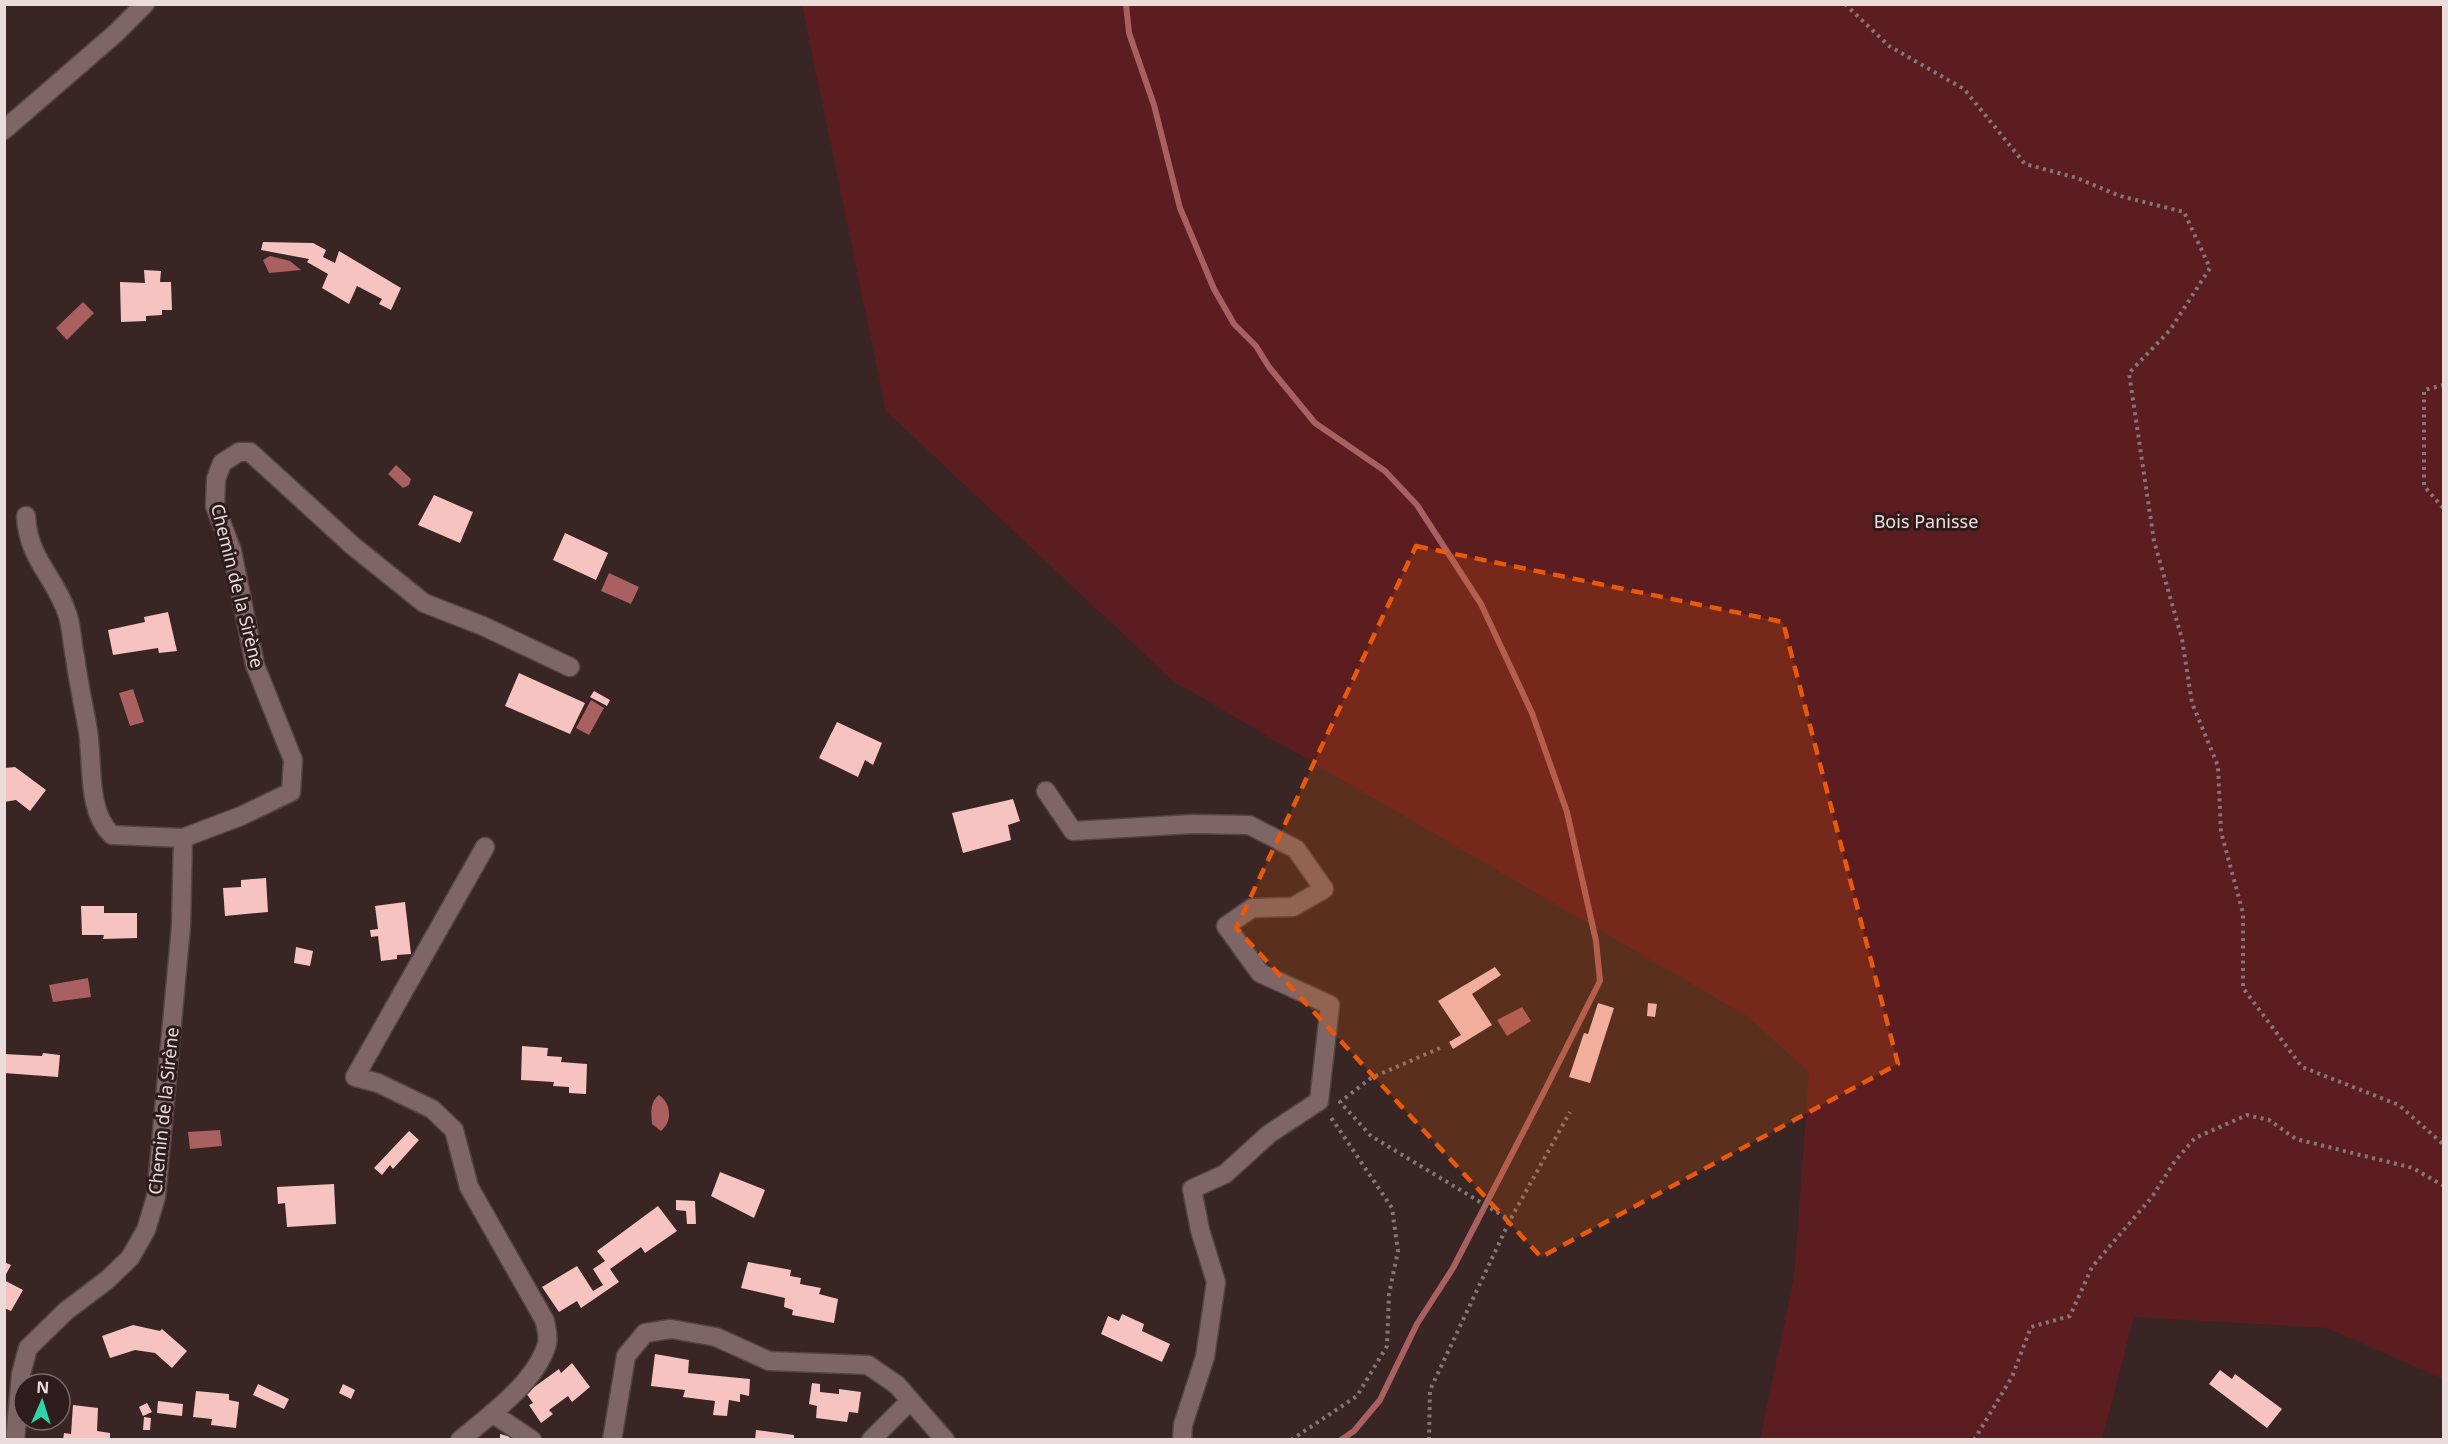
<svg xmlns="http://www.w3.org/2000/svg" width="2448" height="1444" font-family="'Noto Sans',sans-serif">
<rect width="100%" height="100%" fill="#392524"/>
<path fill="#5b1d20" d="M802,5H2443V1379L2327,1328L2134,1317L2102,1439H1760L1794,1277L1809,1072L1747,1016L1173,681L886,411Z"/>
<path fill="#aa6060" d="M270,256L290,261L301,270L269,273L263,260Z
M83,302L94,313L67,340L56,328Z
M396,465L411,479L409,485L403,488L388,474Z
M609,573L639,587L631,604L601,591Z
M133,689L144,722L130,726L119,693Z
M591,700L604,708L589,735L576,728Z
M88,978L91,997L53,1002L49,985Z
M1522,1007L1531,1021L1507,1036L1497,1020Z
M659,1095C671,1103 673,1121 661,1131L652,1124C651,1114 650,1101 659,1095Z
M220,1130L222,1146L190,1149L188,1132Z"/>
<g fill="none" stroke-linecap="round" stroke-linejoin="round">
<path stroke="#aa6060" stroke-width="6" d="M1126,4L1129,33L1154,105L1180,208L1214,289L1234,324L1256,346L1269,367L1315,423L1385,471L1417,505L1481,604L1532,713L1567,812L1596,941L1600,981L1546,1088L1453,1268L1417,1324L1380,1400L1354,1431L1341,1440"/>
</g>
<path fill="#f6c3c1" d="M263,242L313,243L326,250L323,257L335,263L339,251L401,288L391,310L379,304L382,299L357,286L349,304L322,288L328,274L307,262L309,259L261,250Z
M144,270L161,271L160,282H171L172,310H162V315L146,316V321L121,322L120,282L145,283Z
M434,495L473,512L460,543L418,525Z
M565,533L608,553L596,580L553,560Z
M168,612L177,651L159,653L158,648L113,655L108,630L145,622L144,617Z
M519,673L585,703L570,734L505,706Z
M594,691L610,700L607,706L590,697Z
M837,722L882,743L873,765L865,760L858,777L819,758Z
M15,767L46,790L30,811L16,800L4,802V768Z
M1013,799L1020,821L1008,825L1011,840L963,853L952,813Z
M266,878L268,912L225,916L223,888L241,887V880Z
M405,902L411,954L397,955V959L381,961L378,936L371,937L370,930L378,929L375,906Z
M81,906H104V913H137V938L103,939L104,935H82Z
M296,947L313,951L310,966L294,963Z
M1495,967L1501,975L1472,994L1492,1025L1453,1049L1449,1042L1461,1035L1438,1001Z
M1598,1003L1614,1008L1590,1083L1569,1077L1584,1033L1588,1034Z
M1648,1003L1657,1004L1655,1017L1647,1016Z
M522,1046L548,1048L547,1056L562,1057L561,1062L587,1064L586,1094L569,1093V1087L553,1086L554,1082L521,1080Z
M43,1053L60,1055L58,1077L4,1073V1054L42,1056Z
M409,1131L419,1140L393,1169L390,1165L382,1175L374,1168Z
M720,1172L765,1190L754,1218L711,1196Z
M334,1184L336,1224L287,1227L285,1203L278,1204L277,1187Z
M676,1200L695,1201L696,1224H687L686,1211L676,1210Z
M658,1206L677,1231L645,1253L641,1247L610,1269L619,1282L581,1308L577,1301L559,1312L542,1287L577,1266L593,1291L603,1285L593,1269L605,1261L597,1251Z
M4,1262L11,1265L4,1278Z
M748,1262L791,1270L790,1276L801,1278L800,1284L821,1288L819,1294L838,1299L834,1323L792,1315L793,1310L784,1307L785,1298L741,1288Z
M4,1280L23,1290L11,1311L4,1308Z
M1122,1314L1144,1324L1142,1331L1170,1344L1162,1362L1101,1334L1108,1316L1119,1321Z
M133,1325L160,1331L162,1329L187,1351L172,1368L155,1353L135,1350L110,1358L102,1336Z
M655,1354L689,1360L688,1373L750,1379L749,1396L740,1394V1402L729,1400L727,1416L713,1415L715,1401L683,1397L685,1390L651,1386Z
M572,1363L590,1387L572,1402L568,1396L549,1410L553,1414L541,1423L529,1405L533,1403L526,1393L559,1369L561,1373Z
M2220,1370L2232,1379L2235,1374L2282,1409L2267,1428L2209,1384Z
M812,1383L820,1384V1392L839,1394V1389L861,1392L858,1413L849,1412L847,1422L816,1418L817,1406L809,1404Z
M258,1384L289,1399L284,1409L253,1395Z
M343,1384L355,1390L351,1399L339,1393Z
M196,1391L229,1394V1400L239,1402L236,1428L211,1425L212,1419L193,1417Z
M158,1401L183,1404L182,1416L157,1413Z
M147,1403L152,1412L143,1416L139,1407Z
M73,1405L98,1408L97,1431L110,1433V1440H63L64,1433L71,1434Z
M144,1417L151,1418L150,1430H143Z
M756,1430L794,1435V1440H755Z
M500,1434L519,1439V1440H500Z"/>
<g fill="none" stroke-linecap="round" stroke-linejoin="round">
<defs>
<path id="street" d="M4,130L116,33L145,4
M26,516C28,560 56,577 68,616C72,629 72,644 75,657C78,680 83,703 87,725C94,759 85,810 112,835L183,838
M1046,791L1073,831L1192,824L1249,825L1296,849L1324,889L1293,907L1252,908L1226,926L1260,973L1330,1005L1319,1101L1269,1134L1225,1174L1192,1189L1200,1230L1216,1282L1205,1357L1183,1425L1182,1440
M492,1413L532,1440
M15,1440L21,1374L28,1348L66,1311L107,1280L130,1258L146,1230L156,1197L181,926L183,838L241,816L291,792L293,760L255,665L232,551L215,506L216,479L222,463L239,452H250L353,546L424,603L483,626L570,667
M460,1440C489,1416 536,1382 547,1344C549,1338 546,1328 545,1321L469,1187L454,1130L432,1109L378,1083L355,1077L485,847
M612,1440L626,1356L645,1333L671,1329L716,1337L769,1361L868,1365L897,1385L945,1440
M871,1440L910,1401"/>
</defs>
<use href="#street" stroke="#544443" stroke-width="21"/>
<path stroke="#867574" stroke-width="4" stroke-dasharray="3 4.5" stroke-linecap="butt" d="M1845,4L1889,46L1964,89L2025,164L2077,178L2120,196L2184,212L2210,268L2170,330L2129,373L2154,541L2182,639L2192,703L2218,766L2221,832L2243,913V988L2302,1067L2399,1105L2444,1145
M2444,385L2424,390V486L2444,509
M1440,1048L1371,1078L1340,1102L1371,1136L1510,1220
M1291,1440L1357,1396L1387,1346L1389,1294L1398,1251L1392,1208L1330,1116
M1429,1440L1430,1390L1510,1220L1570,1112
M1974,1440L2012,1377L2031,1327L2070,1316L2092,1267L2152,1197L2175,1161L2195,1138L2247,1115L2269,1120L2296,1139L2413,1168L2444,1186"/>
<use href="#street" stroke="#7d6665" stroke-width="18"/>
</g>
<path fill="#e8590c" fill-opacity="0.2" stroke="#e8590c" stroke-width="4.5" stroke-dasharray="12 8" stroke-linejoin="round" d="M1416,546L1783,622L1898,1064L1541,1257L1236,928Z"/>
<g text-anchor="middle" stroke-width="6" stroke-linejoin="round" paint-order="stroke">
<g font-size="18" fill="#f5dedd" stroke="#2e1b1b">
<text x="1926" y="528">Bois Panisse</text>
</g>
<g font-size="18" fill="#e9dcdb" stroke="#2e1b1b">
<text transform="translate(237 586) rotate(76)" y="6">Chemin de la Sirène</text>
<text transform="translate(164 1111) rotate(-84)" y="6">Chemin de la Sirène</text>
</g>
</g>
<rect width="2448" height="1444" fill="none" stroke="#e9dcdb" stroke-width="12"/>
<g transform="translate(42 1402) rotate(3)"><circle r="28" fill="#2e1b1b" stroke="#796868" stroke-width="1.5"/>
<path d="M0-4.5L10 22L0 15L-10 22Z" fill="#2dd5ab"/>
<text y="-9" font-size="16" font-weight="bold" text-anchor="middle" fill="#e9dcdb">N</text>
</g>
</svg>
